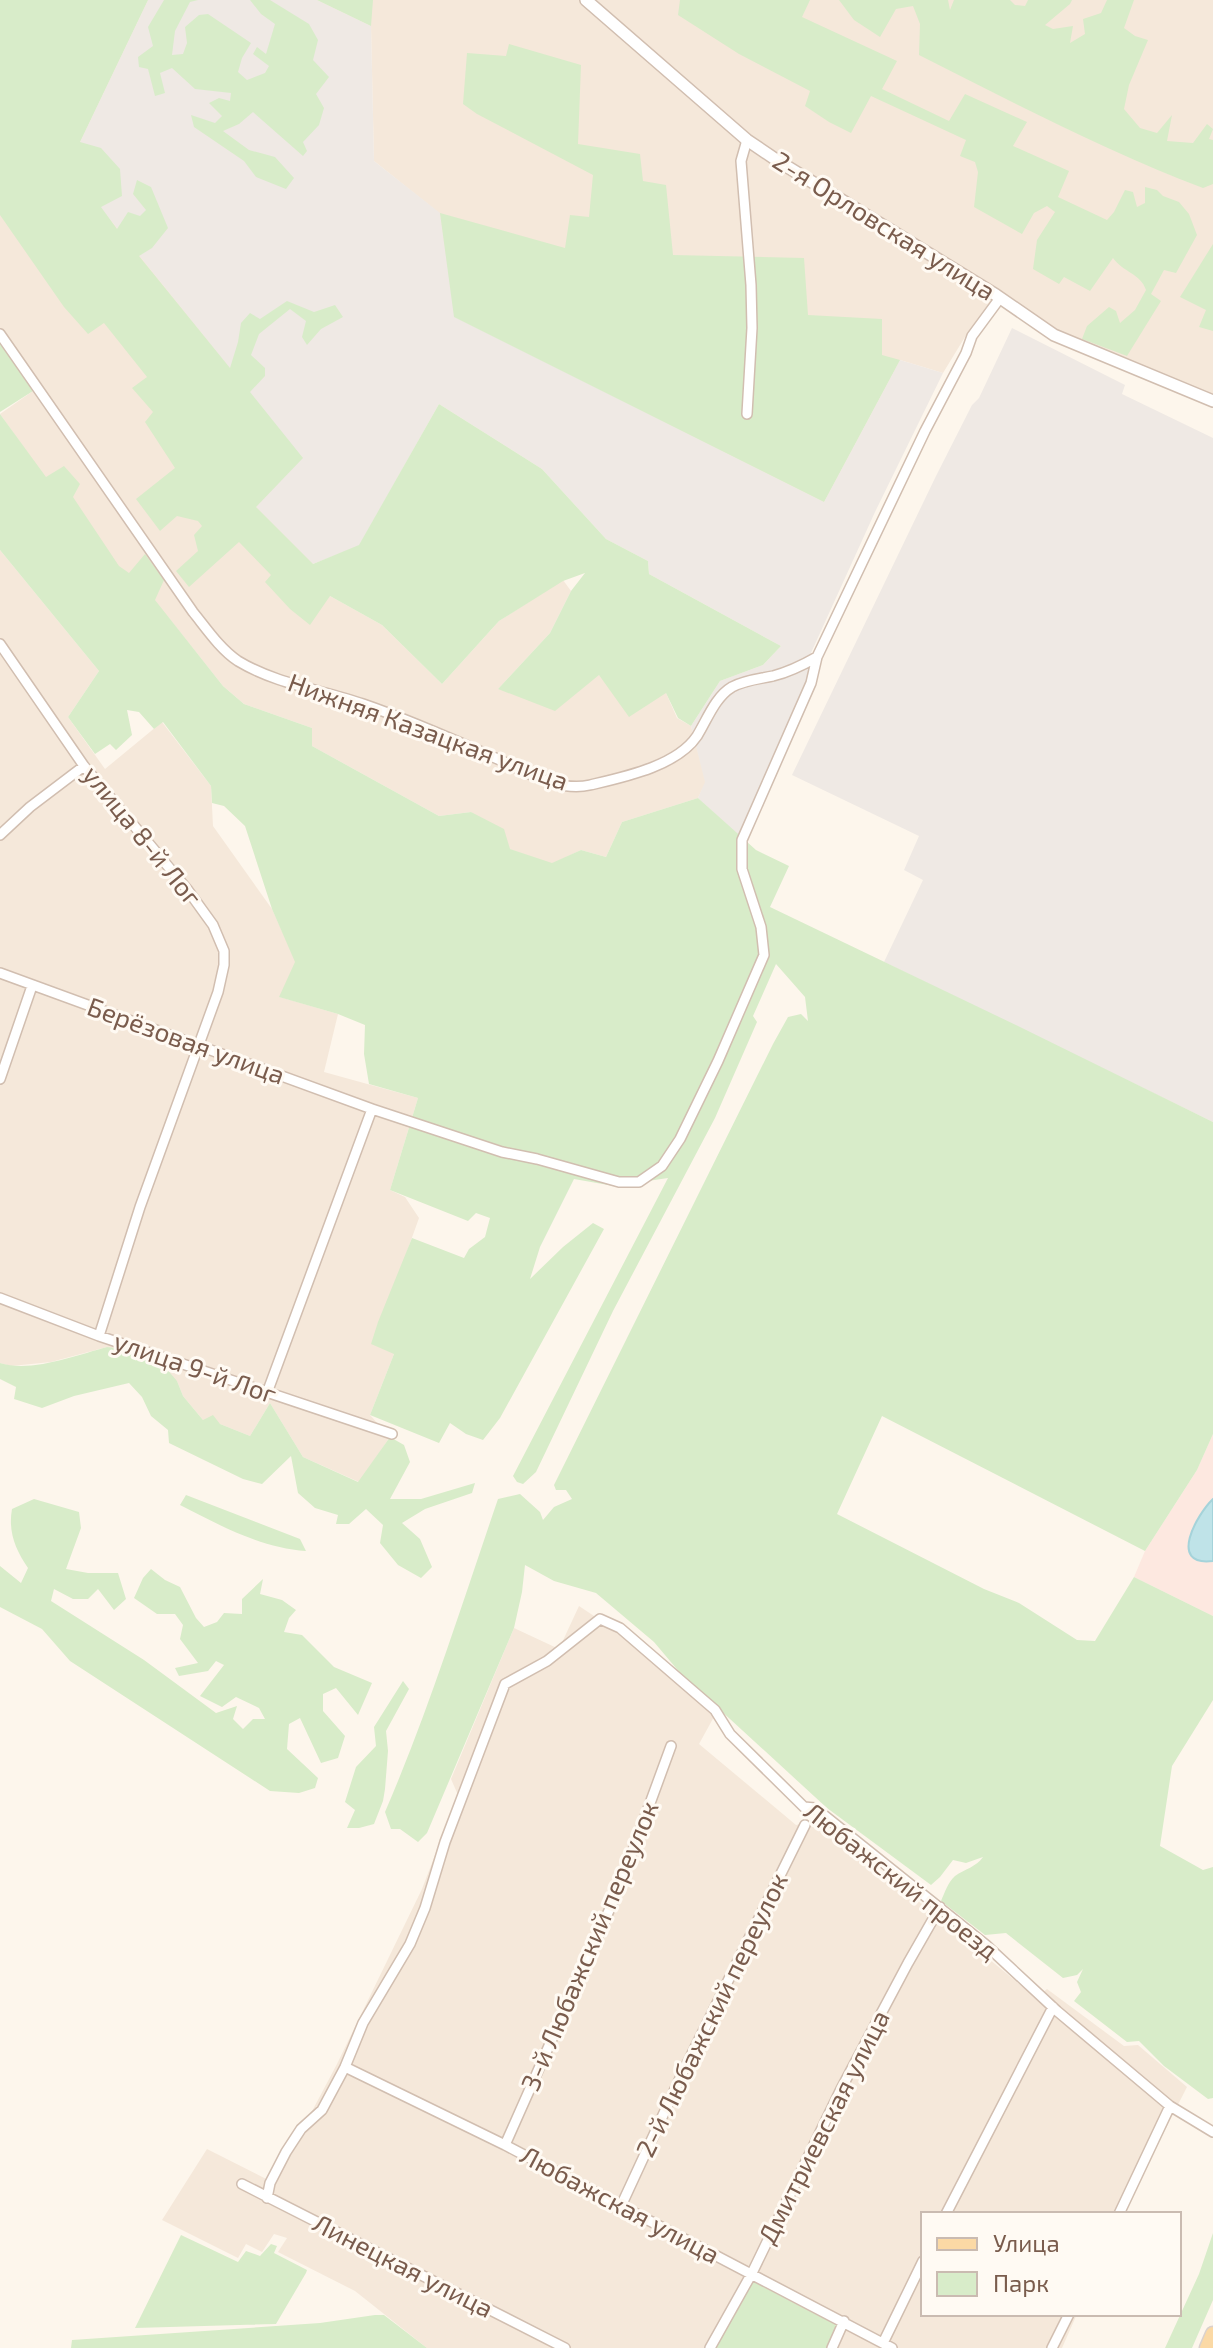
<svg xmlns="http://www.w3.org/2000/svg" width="1213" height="2348" font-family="'Exo 2',sans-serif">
<rect width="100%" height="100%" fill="#fdf6ec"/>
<path fill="#f5e8da" d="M0,0H148L68,167L303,458L313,564L330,596L382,625L442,684L499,621L563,580L571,591L550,633L498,689L599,675L666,693L677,718L691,726L706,782L698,798L622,822L606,857L581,850L552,864L509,849L471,812L439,816L312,746V728L244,704L223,686L168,617L150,637L66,507L0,414L33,391L0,343Z
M317,0H1213V401L1054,335L996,295L968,332L943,373L900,360L824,502L454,317L439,213L374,161L371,26Z
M0,550L99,671L68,717L105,769L162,722L211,786L213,826L272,909L296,962L280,997L338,1014L324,1072L418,1098L390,1190L405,1197L419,1218L405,1257L394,1354L370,1415L390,1437L359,1482L303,1457L270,1403L250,1436L220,1424L203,1420L183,1396L177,1381L107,1347L51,1362L11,1366L0,1363Z
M579,1606L609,1626L715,1715L699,1744L796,1825L814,1821L931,1911L1036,1998L1047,1989L1124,2046L1138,2045L1187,2087L1122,2214H923V2314H1077L1062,2348H427L355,2291L278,2252L287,2238L274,2234L262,2252L246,2244L238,2258L162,2220L207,2149L274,2183L337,2064L422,1889L458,1795L451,1779L514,1628L559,1649Z"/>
<path fill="#fde8e0" d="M1213,1434V1616L1134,1577L1145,1551L1197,1470Z"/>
<path fill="#efe9e4" d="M148,0H317L371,26L374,161L440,213L455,317L824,502L900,360L943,373L875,512L810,655L808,679L739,836L698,798L705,782L691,726L720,681L763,665L781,646L649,574L648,561L606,539L542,469L439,404L359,546L313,564L256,507L302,458L68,167Z
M1012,328L1125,385L1122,394L1213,438V1122L884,962L923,880L904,870L919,836L792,775L936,476L972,405L979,398Z"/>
<path fill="#d8ecc9" d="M0,0H148L80,142L101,148L120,169L122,196L101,207L117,229L128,212L140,216L146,210L133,194L137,180L151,187L168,228L152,248L139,256L230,368L238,342L241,323L250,313L260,319L287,301L314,312L335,305L343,317L321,329L307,345L302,337L306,321L290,309L259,334L251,355L265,368V376L250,392L303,458L256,507L313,564L359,545L439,404L542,469L606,539L648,561L649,574L781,646L763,665L720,681L691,726L678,718L666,693L629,717L599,675L555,711L498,689L550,633L571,591L585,573L563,581L499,621L442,684L382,625L330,596L310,625L290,609L265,582L271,575L239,542L189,587L176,571L198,551L194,535L202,526L198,521L177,516L160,531L136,499L175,468L145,422L153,412L132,388L147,377L104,323L88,334L64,307L0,215Z
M164,0H198L190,2L175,31L172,55L183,54L187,43L185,27L199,15L208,14L251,43L242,58L238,72L247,80L265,73L269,66L253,54L257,47L266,54L275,24L261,14L250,0H270L309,24L318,40L313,60L329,77L316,94L324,108L319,125L303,142L307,151L303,156L253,112L239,124L223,131L249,150L275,157L294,178L286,189L256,177L244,161L194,127L191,115L215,123L222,116L209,103L219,98L230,101L231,93L195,89L172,68L160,73L165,93L155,96L148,69L139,67L138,57L153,46L148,27Z
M317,0H373L371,26Z
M680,0H810L802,17L897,61L882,89L949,121L965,94L1027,122L1013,146L1069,171L1058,197L1107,220L1114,212L1125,190L1133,192L1137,207L1145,203V187L1157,190L1163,196L1179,202L1189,214L1197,235L1176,273L1164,270L1151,294L1161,301L1127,356L1082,339L1087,326L1109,307L1116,311L1120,323L1135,310L1146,290C1141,274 1123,272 1113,258L1090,291L1064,277L1059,284L1033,269L1037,240L1055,212L1047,206L1034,213L1022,234L974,207L978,172L975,162L960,156L966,140L871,96L851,133L829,122L805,106L810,91L739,54L678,15Z
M839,0H948L950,10L954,0H1010L1015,5L1025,6L1028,0H1072L1070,4L1045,25L1053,29L1073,26L1070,43L1085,34L1083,19L1101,13L1107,0H1134L1124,28L1135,36L1148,40L1129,85L1124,109L1140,128L1157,133L1172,115L1167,141L1193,143L1207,124L1213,129L1209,139L1213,140V184L1203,188C1105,151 1012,102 919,55L920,24L913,6L896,9L880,37L854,20Z
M509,44L581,65L578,144L640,154L643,181L666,185L673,255L804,258L808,315L882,319V355L900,360L824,502L454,317L440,213L565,248L570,215L589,217L593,175L477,114L463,104L467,53L506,56Z
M1213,244V331L1199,327L1206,310L1180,297Z
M0,343L33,391L0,412Z
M0,414L46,477L64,466L80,484L73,497L119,566L129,573L145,554L164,580L155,600L223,686L244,704L312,728V746L439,816L471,812L504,829L510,849L552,863L581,850L606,857L622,822L698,798L756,850L789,866L770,907L1020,1027L1213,1122V1434L1197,1470L1145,1551L882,1416L837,1514L984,1589L1019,1603L1077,1640L1095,1641L1134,1577L1213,1616V1700L1172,1766L1160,1846L1203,1870L1213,1867V2098L1208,2099L1164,2066L1139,2041L1127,2042L1074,2001L1081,1992L1077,1982L1083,1969L1077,1975L1063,1978L1006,1933L985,1935L941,1901C945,1892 948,1882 955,1876C965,1869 976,1867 983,1857L966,1863L953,1860L940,1877L931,1885L827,1808L681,1674L654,1642L596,1593L554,1581L525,1565L522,1592L514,1628L427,1833L418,1842L400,1829H391L385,1812C429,1710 462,1604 498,1499L520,1494L540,1512L543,1520L554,1507L572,1499L566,1490H556L554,1485L773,1044L788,1017L801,1014L808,1021L805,997L776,964L753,1016L757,1022L715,1118L613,1311L536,1472L523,1484L517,1482L513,1476L668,1178L614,1186L574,1179L540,1247L530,1279L563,1247L593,1223L604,1229L500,1418L483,1440L466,1434L450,1423L439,1443L370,1415L394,1354L371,1344L378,1322L412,1238L464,1258L469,1249L485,1237L490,1218L476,1213L468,1221L390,1190L418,1098L369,1084L364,1054L365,1025L338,1014L279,997L295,962L272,909L245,826L224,806L212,803L211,786L163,722L154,729L139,712L127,710L132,735L116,750L110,744L95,754L68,717L99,671L0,550Z
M107,1347L153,1353L177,1381L183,1396L203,1420L213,1415L220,1424L250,1436L270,1403L303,1457L358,1482L390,1437L404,1445L410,1462L390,1499H421L475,1483L472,1493L425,1509L402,1523L420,1539L432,1567L421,1578L398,1565L380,1543L383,1525L366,1509L349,1524H336L338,1515L315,1508L298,1493L291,1456L262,1484L243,1479L169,1443L168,1430L151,1416L142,1397L129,1383L74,1396L42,1408L14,1399L16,1387L0,1379V1363C31,1373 77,1355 107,1347Z
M186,1495L300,1539L306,1551C261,1548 219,1525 180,1505Z
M34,1499L79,1512L81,1528L66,1569L88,1573H118L126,1599L114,1610L98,1589L88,1599H73L54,1589L51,1601L144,1660L216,1713L237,1706L233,1719L243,1729L253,1719H265L259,1708L236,1697L222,1707L200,1696L224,1665L216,1661L208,1671L179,1676L175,1668L198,1663L180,1639L183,1625L175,1614H157L134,1598L143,1578L151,1569L165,1580L180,1587L196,1618L204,1627L217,1622L224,1613L242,1614V1599L263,1579L260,1594L282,1600L296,1610L289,1618L284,1632L302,1635L334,1667L372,1683L358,1715L336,1688L323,1694V1711L345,1736L338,1758L321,1763L300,1718L289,1724L287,1749L318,1778L315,1788L299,1793L270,1791L70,1661L42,1629L0,1607V1566L21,1583L28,1568C15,1549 8,1531 12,1509Z
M403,1681L409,1689L386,1731L388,1751L385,1789L383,1801L374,1824L359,1828H347L355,1810L345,1802L356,1767L376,1746L374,1727Z
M1213,2233V2300L1192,2348H1165L1199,2274Z
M181,2235L238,2262L246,2251L260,2256L271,2244L277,2246L274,2253L307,2270L306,2273L276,2324L135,2328Z
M752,2281L838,2326L829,2348H716Z
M375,2315H384L427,2348H71L72,2340L320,2323Z"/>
<path fill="#bfe3e8" stroke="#a5d3da" stroke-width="2" d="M1213,1499V1561C1167,1567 1197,1514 1213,1499Z"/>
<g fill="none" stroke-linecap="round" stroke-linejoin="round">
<defs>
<path id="minor" d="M0,334L193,612C206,628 220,649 238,661C276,684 322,690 363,704C407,719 450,738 493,757C522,769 557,793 590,785C624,777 677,766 697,736C707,720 715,697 732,687C745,680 759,679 773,676C789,672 803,665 817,657L925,431L966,353L972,336L1000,298
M747,414L752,328L751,285L741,161L747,140
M0,644L84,766L187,889L213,925L224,951V965L218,992L140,1207L99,1336
M0,835L30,807L84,766
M0,973L372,1109L502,1152L537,1159L619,1182H639L662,1166L680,1139L718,1061L764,955L761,927L742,869V840L811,683L817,657
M0,1079L32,986
M0,1298L99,1336L392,1434
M267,1393L372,1109
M345,2067L505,2145L892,2348
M505,2145L619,1888L671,1746
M242,2184L565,2348
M267,2198L270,2183L286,2152L301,2129L322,2110L345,2067L363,2023L410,1944L425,1908L445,1842L505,1684L547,1661L600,1619L620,1628L715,1710L730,1734L804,1807L815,1808L986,1945L1057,2011L1170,2106L1213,2132
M621,2206L682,2074L805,1825
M946,2214L1053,2007
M1119,2214L1170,2106
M883,2343L923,2261
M710,2348L752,2273L841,2089L908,1963L940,1907
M832,2348L844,2321
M1052,2348L1069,2314"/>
<path id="tertiary" d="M586,0L747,140L778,161L996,295L1054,335L1213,401"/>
<path id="primary" d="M1207,2348L1213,2334"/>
</defs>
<use href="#minor" stroke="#d1beb0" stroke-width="12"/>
<use href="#tertiary" stroke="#d1beb0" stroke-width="14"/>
<use href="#primary" stroke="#dad1cd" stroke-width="17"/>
<use href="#minor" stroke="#fff" stroke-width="9"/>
<use href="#tertiary" stroke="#fff" stroke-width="11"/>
<use href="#primary" stroke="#fbd9a5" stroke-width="14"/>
</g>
<g text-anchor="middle" stroke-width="6" stroke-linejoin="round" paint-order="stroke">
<g font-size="26" fill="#7a5c4d" stroke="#fffaf3">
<text transform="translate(884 226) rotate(32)" y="9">2-я Орловская улица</text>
<text transform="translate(428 732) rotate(20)" y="9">Нижняя Казацкая улица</text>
<text transform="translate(142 836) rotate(51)" y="9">улица 8-й Лог</text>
<text transform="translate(186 1041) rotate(20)" y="9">Берёзовая улица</text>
<text transform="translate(195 1368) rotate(19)" y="9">улица 9-й Лог</text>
<text transform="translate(901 1881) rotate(38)" y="9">Любажский проезд</text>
<text transform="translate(590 1946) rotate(-67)" y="9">3-й Любажский переулок</text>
<text transform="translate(712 2015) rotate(-64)" y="9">2-й Любажский переулок</text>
<text transform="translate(824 2127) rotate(-63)" y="9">Дмитриевская улица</text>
<text transform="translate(620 2205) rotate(28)" y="9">Любажская улица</text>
<text transform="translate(403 2266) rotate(27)" y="9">Линецкая улица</text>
</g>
</g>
<rect x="921" y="2212" width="260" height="104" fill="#fffaf3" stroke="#cabbb1" stroke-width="2"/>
<rect x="937" y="2238" width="40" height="12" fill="#fbd9a5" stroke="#cabbb1" stroke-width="2"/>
<text x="993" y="2252" font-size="24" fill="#7a5c4d">Улица</text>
<rect x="937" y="2272" width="40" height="24" fill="#d8ecc9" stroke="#cabbb1" stroke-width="2"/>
<text x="993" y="2292" font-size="24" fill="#7a5c4d">Парк</text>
</svg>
